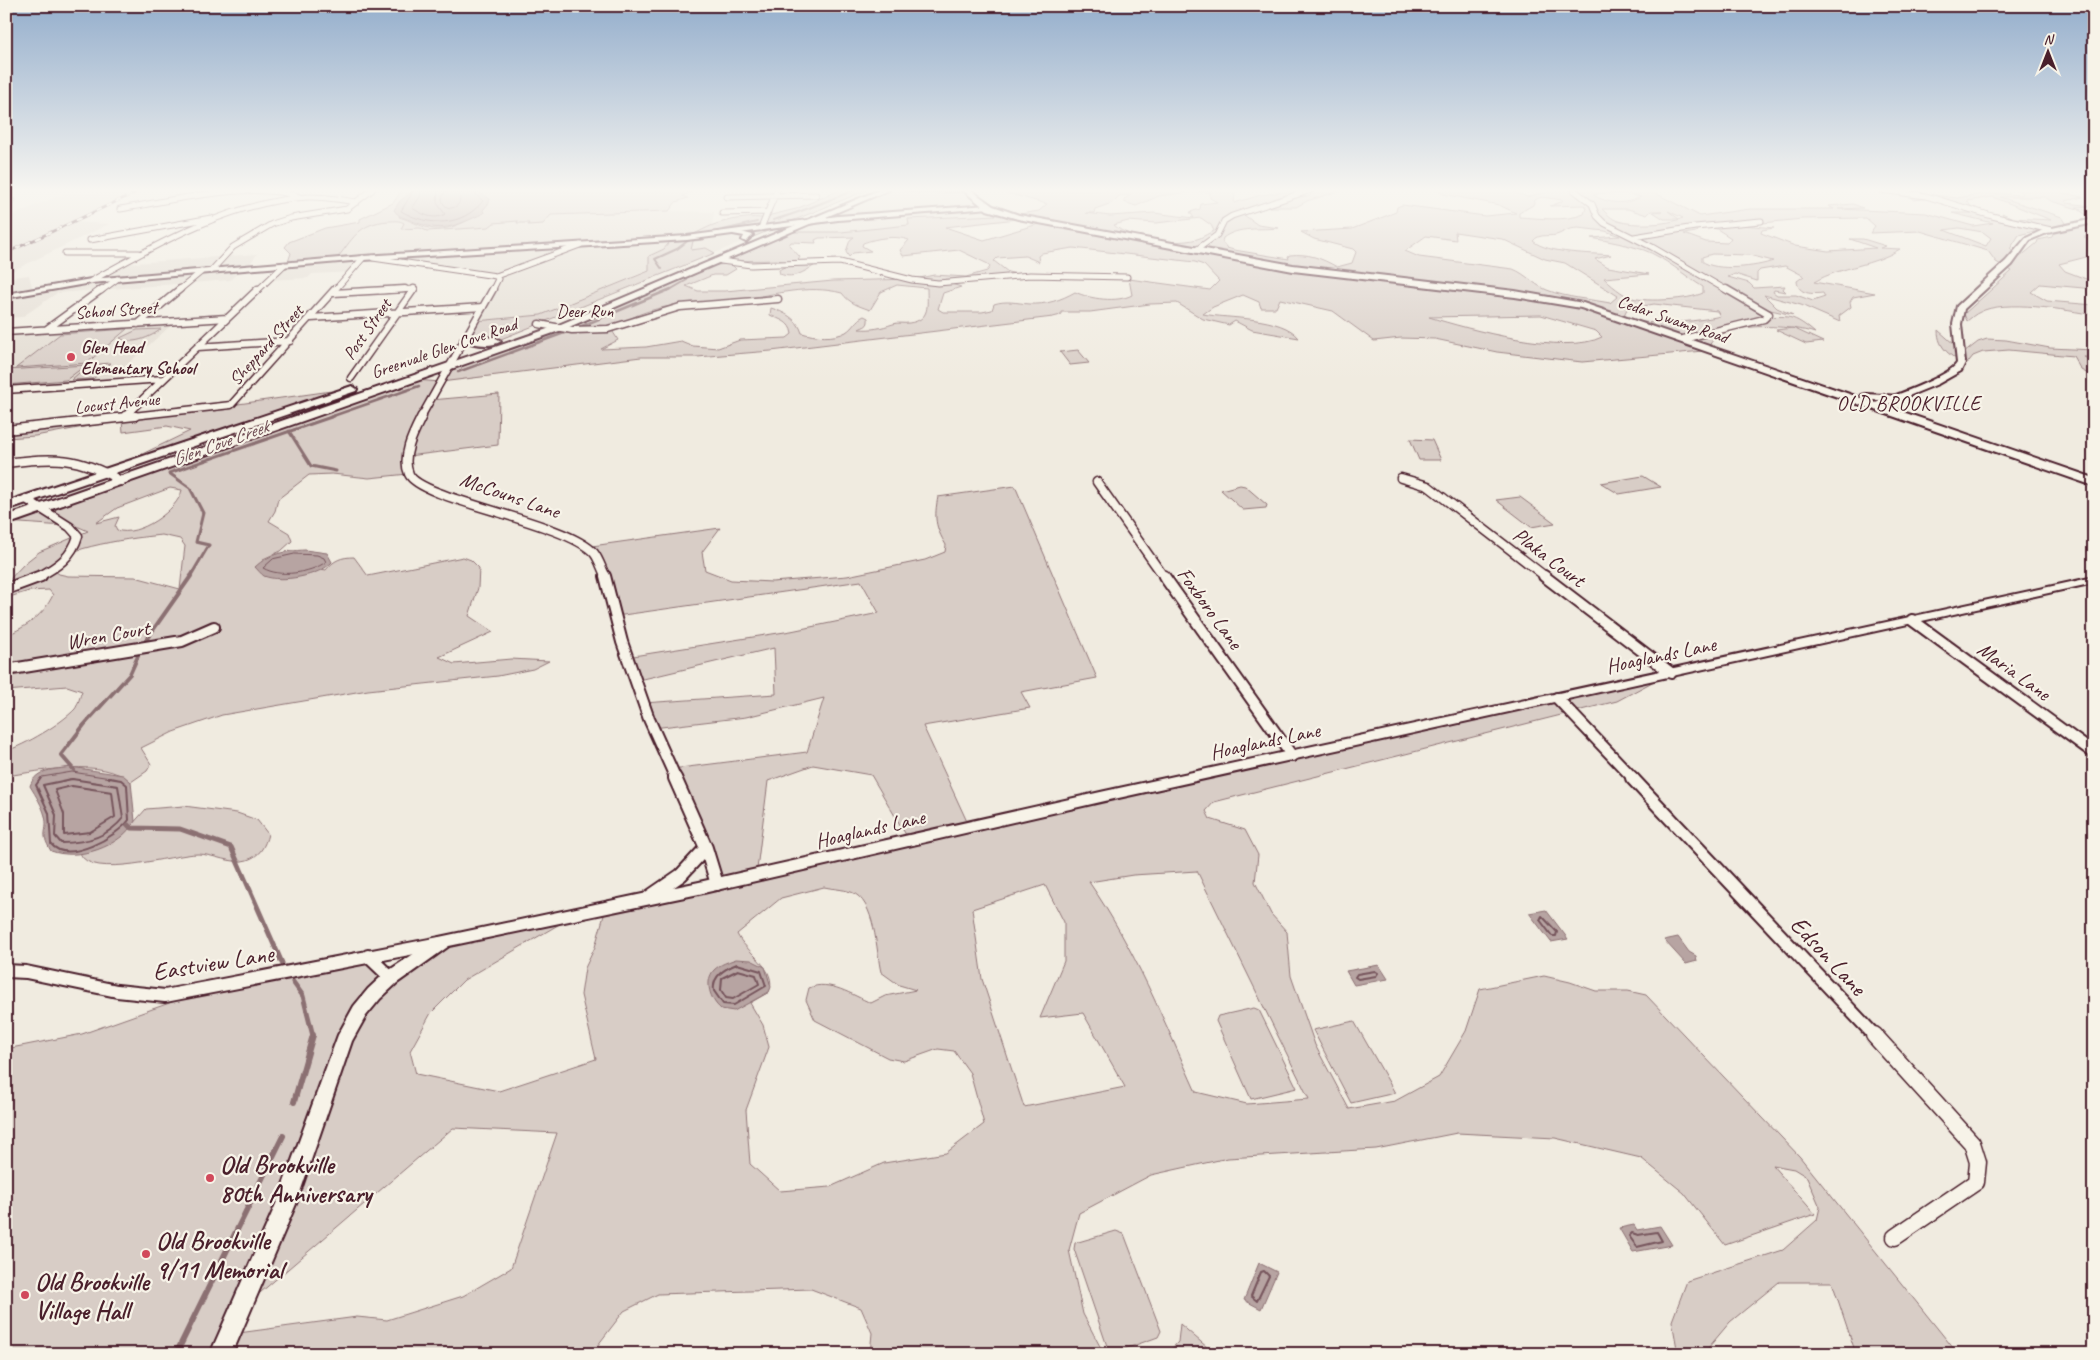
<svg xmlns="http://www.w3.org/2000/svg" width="2100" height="1360" font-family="Caveat,sans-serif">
<rect width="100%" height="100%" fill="#f0ebe0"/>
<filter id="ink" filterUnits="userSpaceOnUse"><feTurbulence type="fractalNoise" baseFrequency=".02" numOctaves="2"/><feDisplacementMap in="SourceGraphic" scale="10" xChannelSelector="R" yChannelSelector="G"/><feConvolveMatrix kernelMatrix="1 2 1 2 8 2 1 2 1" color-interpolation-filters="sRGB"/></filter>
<g filter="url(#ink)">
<path fill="#e3dcd2" d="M886,190H966L1004,214L908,219L909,225L841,232H790Z
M133,192L6,252V218L63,194Z
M669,211L714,212L712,226L687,238L672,239L664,249L649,256V270L541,315L476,321L498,279L496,277L390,261L363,258L353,272L312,274L308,278L267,280L284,265L345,248L347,243L371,222L400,221L404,223L401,229L443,230L489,227L494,223L519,221L543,224L551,215Z
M73,222L109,224L6,274V253Z
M736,232L745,233L746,240L715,253L706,248L691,250L693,241L702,237Z
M257,254L247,268H243L230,280L57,293L22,317L6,318V278L29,275L33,291L91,281L122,264Z
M176,321L106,383L6,390V332Z"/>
<path fill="#d8cdc6" stroke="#917678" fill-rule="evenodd" d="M402,190H414L411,191L399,217C410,220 419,226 429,228C450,233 476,218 489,203L478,192L482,190H684L683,192H691L682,196L688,198L676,202L669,211L551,215L543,224L528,225L529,223H517L518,221L494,223L489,227L427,231L420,228L401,229L404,223C399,220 395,221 389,221C358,223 353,239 335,261L287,265L291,253L285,247L289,242L325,228L360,222V219L393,203Z
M840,190H867L746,240L748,238L741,232L702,237L704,240L693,241L691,250L706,248L715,253L496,341L466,339L476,321L541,315L649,271V256L664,249L672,239C692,238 696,232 713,225C726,220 753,215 767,219L771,215L796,209Z
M996,190H1233L1235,193L1234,203L1261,195L1297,190L1298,197L1310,196L1313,190H1342L1307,201L1296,207H1268L1244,215L1258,225L1279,228C1261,230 1238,226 1223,238L1222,242L1227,248L1234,250L1289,259L1288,256L1290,255C1308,253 1321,258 1337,267L1352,263L1356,252L1353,249L1314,239L1301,232L1352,229L1396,212L1397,207L1402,205L1485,216L1516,213L1499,205L1443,194L1437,190H1509L1527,197L1553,190H1649L1700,216L1750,209H1834L1828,206L1853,204L1863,208L1838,209L1926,213L1973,226L1993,223L1952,213H1975L2016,223L2004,217L2002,213L2013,218L2051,220L1993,197L1967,201L1973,209L1942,197L1913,200L1912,192L1957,198L1980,194L1978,192L2020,195L2023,194L2018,190H2062V193L2083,197L2065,201L2067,203L2092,206L2076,207L2087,211L2094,208L2092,219L2078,209L2051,201L2045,197H2000L2062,217L2066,223L2060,226L2094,225V234L2084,237L2094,243V255L2059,264L2065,271L2094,282V289L2040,284L2031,292L2047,301L2094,305V315C2067,310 2004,299 1980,312C1975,314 1971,318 1967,321L1964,314L2012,271L1996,262L1988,251L1920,231L1870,233L1875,226L1866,218L1802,219L1743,225L1774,228L1762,230L1761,233L1795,246L1828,251L1876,248L1850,239H1863L1886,246L1880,248L1900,249C1874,266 1841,266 1814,282L1875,293L1853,297L1850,302L1851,307L1839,316L1840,322L1801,305L1764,295L1777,308L1793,315L1766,309L1762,311L1761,317C1788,316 1793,314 1815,333C1792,325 1720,320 1709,346L1714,350L1582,362L1497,352L1435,339L1401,338L1374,341L1333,311L1280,299L1276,308H1261L1259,302L1243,295L1213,307L1203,314C1228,319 1282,316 1299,338L1252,330L1235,321L1229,325L1203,319L1177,303L1150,304L1090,312H1061V315L1053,317L771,351L697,357H641L441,382L431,400L499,394L498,445L408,456V474L369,478L332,474L309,475L278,499L275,511L269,521L289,533L292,541L281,551L263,559L326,570C334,560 341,557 354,557L368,576L463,557L471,560L479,568L478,588L469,616L493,632L439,657L454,664L511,659L549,661L533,669L498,676L368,690L222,715L173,732L141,748L151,764L147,771L131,782C102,757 42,771 6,776V751C25,745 61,724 75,709C78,705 80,696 82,691L67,686L6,691V636C28,625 42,617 53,595L49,590L29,591L6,598V583L25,563L39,552L88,531L79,527L6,522L416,380L440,382L449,367L714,265L731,264L736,269L726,275H713L686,286L698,291H725L833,281L915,279L934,275L966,277L987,271L990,267L988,264L959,250L903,256L900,250L909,240C895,235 877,238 863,243L862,246L871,251L853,253L849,257L846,252L850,240L854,237L819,238L815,240L816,243L791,242L789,245L800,257L797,262L819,263C806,270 795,280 780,274L779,270L791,263L777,260L727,261L792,232H841L909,225L908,219L1020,214L1039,211L1047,204ZM1189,192H1210V198L1217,202L1201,204L1200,209L1190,212L1194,218L1154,213L1110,216L1086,213H1094L1095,209L1112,203L1119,196L1131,195L1124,199V202L1136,206L1159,196ZM1601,193L1629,194L1641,197C1624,205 1609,204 1593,195ZM1541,197L1563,200L1561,202L1550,206L1584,205L1586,208L1584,214C1565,222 1539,218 1519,217V213L1533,205L1535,200ZM1602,209H1628L1647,215L1651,211H1662L1653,212L1664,219H1679L1668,211L1683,218C1668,225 1633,226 1618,221C1612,219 1607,214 1602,209ZM1026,218L1045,222L984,240L945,227ZM1201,218L1211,225L1214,231C1209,233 1204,236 1200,238C1180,246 1129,240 1114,225L1128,221L1156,223ZM1700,225L1717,229L1731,238L1727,243L1706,242L1684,234L1696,232ZM1578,228L1605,231L1620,236L1591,238C1609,241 1628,245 1644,250C1664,257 1685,276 1703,287V293C1688,300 1648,302 1632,298C1624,296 1608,283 1604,278L1649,274L1608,267L1595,259L1611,255C1591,253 1548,254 1533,241C1540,232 1551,238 1559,234C1568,230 1567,229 1578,228ZM1959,228L1983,232L1991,238L1986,246L1944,230ZM2038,230L2053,234L2052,237L2038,240L2037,243L2020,257L2010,249L2019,235ZM1455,232L1502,239L1545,259L1565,263L1618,296L1610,303C1589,299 1567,298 1547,290C1534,285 1526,274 1513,269L1419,257L1405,251L1426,236L1456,240ZM1073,248L1195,262L1204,265L1219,281L1210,290L1129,279L1132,295C1117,303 1090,299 1075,292C1061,300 1046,305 1029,304C1017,303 1006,300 994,304L992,310L982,312H943L938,309L943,293L961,287L945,282L1017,274L1008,272L994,261L997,258L1025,256L1039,262L1038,256L1042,253ZM1712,254L1749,255L1773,261C1758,267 1715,272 1702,261V257ZM1785,266L1804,276L1797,281C1798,295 1813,294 1823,293L1825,297L1813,301L1796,295H1777L1773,292L1774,290L1786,292L1783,289L1785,286L1754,288L1749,283L1728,277L1735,274L1757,281V273L1760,270ZM897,285L927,288C927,305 931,320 909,323C904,324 898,322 893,324C881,328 872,330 859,329C864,326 869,327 868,318L864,316C855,320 854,327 846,332C834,339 815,337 802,333C798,319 784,312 771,308L770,315C780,320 790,321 792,334L787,338L740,340L718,348L693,346L681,341L646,347L601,349L618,340L613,332C640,301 702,304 740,299C775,295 807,284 842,293C849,303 859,306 870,310L881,292ZM1654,304L1717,311L1720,316C1702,321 1637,329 1624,315L1627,309ZM1541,315L1596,331L1602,337C1565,356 1468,329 1429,317ZM170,488L182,490C178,510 138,538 117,530L115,526L119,517L96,523L117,508ZM162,535L180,539L185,546L180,589L135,577L68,576L59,574L49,567C59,547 139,537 162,535Z
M1793,328L1823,342L1806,344L1776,330Z
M127,329L87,363L16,368L60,334Z
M161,329C152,337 130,346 120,338L137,330Z
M1938,330L1964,353L1978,342L1987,339L2006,340L2050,348L2094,350V357H2084L2094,362V377L2081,370L2073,356L2009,350L1983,352L1973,356L1966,365C1951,356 1938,349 1938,330Z
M1078,350L1089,363L1070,365L1060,352Z
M111,363L93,379L71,380L88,365Z
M86,365L66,380L6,385V370Z
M353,388L105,472L190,431L167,426L123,432L122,420L35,436L6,438V430L231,405Z
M1410,439L1432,440L1441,460H1419Z
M1643,476L1661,487L1619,494L1601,483Z
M1240,485L1245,486L1267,505L1266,508L1243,510L1221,490Z
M1015,486L1097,678L1021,692L1030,708L923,726L970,828L1669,673L1617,701L1214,802L1206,811L1210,819L1245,830L1258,855L1255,882L1271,914L1287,932L1291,976L1315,1045L1349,1109L1395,1101L1439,1077L1466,1031L1480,989L1544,976L1570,982L1596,991H1628L1646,995L1800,1157L1958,1354H1856L1832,1282H1779L1730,1322L1703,1354H1678L1672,1321L1687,1281L1783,1250L1817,1220L1820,1207L1807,1177L1794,1169L1772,1165L1815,1214L1725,1245L1684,1193L1641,1158L1555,1138L1457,1133L1376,1149L1228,1158L1151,1175L1079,1213L1069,1250L1083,1314L1104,1354H870L872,1333L861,1308L811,1289L658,1294L624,1311L591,1354H6V1049L82,1034L209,989L368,956L386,977L446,943L575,915L464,980L431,1013L410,1051L416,1074L499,1091L596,1059L581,995L585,968L595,947L606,908L718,885L672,769L807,752L824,698L746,717L653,728L643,703L776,694L774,648L635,681L627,657L791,631L879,613L861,581L616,616L607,579L585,547L720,528L702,552L705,570L731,580L772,582L847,576L925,560L945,552L946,545C935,527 934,517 938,497ZM813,765L871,775L909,840L756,877L768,781ZM1197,871L1309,1099L1247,1104L1196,1092C1164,1021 1134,947 1089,882L1133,875ZM1045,885L1064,922V961L1040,1018L1083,1013L1125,1087L1024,1107L982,979L972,909ZM824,887C833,889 843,889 851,892C876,900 876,952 881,972L899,985L916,990L885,996L871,1003C852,995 829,979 809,988L806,1000L815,1020L888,1058L904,1061L938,1049L954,1051L970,1073L984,1124L946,1153L884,1163L830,1187L780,1191L750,1164L746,1110L769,1047L763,1025L750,1003L769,992C779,969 745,952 737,934L781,898ZM453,1128L557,1133L511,1268L463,1296L387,1320L357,1317L231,1334L240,1310Z
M1520,497L1555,523L1531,527L1496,500Z
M184,806L237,813L257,820L268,834C265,846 260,856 247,860C232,865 213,854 198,854C173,854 90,881 80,853L95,850L122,836L146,809Z
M1254,1008L1259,1010L1297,1088L1251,1099L1216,1021L1218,1016Z
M1354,1021L1395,1093L1351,1103L1313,1030Z
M1116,1231L1124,1234L1161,1331L1158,1337L1116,1352L1108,1349L1074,1249L1075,1243Z
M1180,1324L1215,1354H1167L1178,1342Z"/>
<path fill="#b7a4a2" stroke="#8b6f72" d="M414,190H482L479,192L490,199L489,203L483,210L484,213C454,227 441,234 410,220C402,217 399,217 394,210L400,201Z
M305,550L327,553L332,562C320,576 281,583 264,576C261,574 257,569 255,567C270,553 285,551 305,550Z
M71,767L123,775L131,782L135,821C120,847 79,861 51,851C39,831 49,833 45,816C42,805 36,796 30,786C36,768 55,770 71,767Z
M1546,910L1568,939L1551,942L1529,913Z
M1678,937L1689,952L1696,956L1697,961L1686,964L1664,940Z
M736,959L751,960L765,967L771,987L769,992L734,1011L721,1009C710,1000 704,981 714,970C720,964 728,962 736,959Z
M1379,965L1388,979L1354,985L1346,971Z
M1634,1225L1637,1230L1660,1226L1672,1245L1633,1252L1619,1228Z
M1259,1263L1277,1272L1261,1309L1244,1300Z"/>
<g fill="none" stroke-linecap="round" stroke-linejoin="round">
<path stroke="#76545b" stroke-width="1" d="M414,190L401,211C429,227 462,227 483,201L476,195L475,190
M421,190L420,197L412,208C422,214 434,221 445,214L437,203L438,190
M442 199a9 9 0 1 1 18 0a9 9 0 1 1-18 0Z
M295,554L317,555L324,558L326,562C310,573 280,578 263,568L273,559Z
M40,779L42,777L72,772L117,779
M69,779H74"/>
<path stroke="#76545b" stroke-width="2" d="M41,778L36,785L49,813L51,844C68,865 117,836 129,820L127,785L121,780L109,778
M72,779L118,786L123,818C108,837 85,843 61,843L55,836L56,815L43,785Z
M72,786L112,792L115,817L90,832L64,835V814L55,790Z
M1542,916L1557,932L1556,936H1552L1540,920Z
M737,964L761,971L766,986L734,1005L723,1004L714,991C712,976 724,969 737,964Z
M738,970L756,975L759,984L733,999L726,998L721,990L722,978Z
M1375,971L1378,973L1376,976L1358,979L1355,977L1357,974Z
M1657,1232L1662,1241L1637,1247L1629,1236L1632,1233L1638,1235Z
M1264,1271L1269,1276L1257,1301L1251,1296L1261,1272Z"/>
<path stroke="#8b6f72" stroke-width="2" d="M904,190L920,193L962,192
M773,220C801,213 827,200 855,190
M706,234L757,222
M662,269L655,259L677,249L689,240
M668,291L687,280"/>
<path stroke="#8b6f72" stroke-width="2.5" d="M577,328L671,289
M458,372L567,332
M330,417L419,386"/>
<path stroke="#8b6f72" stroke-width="3" d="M289,431L311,466L336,471
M190,577L209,545L196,542L203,513L190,488L169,473L334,416"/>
<path stroke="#8b6f72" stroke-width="4" d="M146,640L191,576
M74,770L61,755L84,725L130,674L138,656"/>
<path stroke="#8b6f72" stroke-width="5" d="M128,825L131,828L180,829L231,847L282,963
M293,982L303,996L313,1036"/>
<path stroke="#8b6f72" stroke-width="6" d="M294,1102L313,1035
M176,1354L283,1136"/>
<defs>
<path id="minor-far5" d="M1574,190L1592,204L1597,216L1604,223L1652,247L1728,291
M1881,190L1926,196L1992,216L2051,230
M727,197L816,195
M6,199L12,201L6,205
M120,209C169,201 254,180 300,197
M722,213L768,212
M761,228L777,190
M1634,237L1695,227L1761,221
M90,240L211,218
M1196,250L1217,235L1224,221L1232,216L1311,190
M65,253H139
M373,258L496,276L580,245
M721,261L751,265L840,262L912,280L938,283L1030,275L1127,277
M211,271L233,247L272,224L291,218L347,209L372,190
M91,281C157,244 230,202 307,197C324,196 341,200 357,202
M101,291L117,279
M178,291L201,272
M257,291L284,265
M334,291L363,258
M380,291L414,289L413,291
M492,291L498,279L496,276"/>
<path id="minor-far4" d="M333,293L405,289
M311,318L483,307
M138,324L180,289
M539,324L572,330L608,329L680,307L778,299
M47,329L102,289
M6,332L227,318
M1683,339L1764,319L1769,314L1726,289
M198,347L290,341
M351,378L414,289
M6,390L163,379
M124,417L258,289
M124,417L231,405L335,289
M421,417L493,289"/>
<path id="minor-far3" d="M422,416C414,432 401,456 409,474C420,500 565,521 594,553C599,559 602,570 606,577
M124,417L125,416
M6,430L135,416
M6,463C55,457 77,456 121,481
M1401,478L1428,486L1546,577
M1097,482L1164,577
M26,499L70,527L78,536C72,557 57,567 38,577"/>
<path id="minor-far2" d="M605,576L622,642L649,719L676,779
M1164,576L1292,756
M1544,576L1671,673
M6,589L41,576
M1912,620L2094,753
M6,670L182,641L214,627
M1557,698L1634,779"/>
<path id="minor-far1" d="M675,778L706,848L717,884
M1632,778L1875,1036
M649,897L681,875L706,848
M368,956L391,978
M6,971L26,972L117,991L165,996L440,943"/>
<path id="minor" d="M1874,1035L1972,1143L1978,1162L1976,1182L1895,1237"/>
<path id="tertiary" d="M2094,577V583L1105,801L699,894L449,946L397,983L380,999L366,1016L352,1041L296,1204L232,1354H210L276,1204L338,1035L354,1006L368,989L385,973L439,937L699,882L1105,791Z"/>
<path id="secondary" d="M988,205L990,208L838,220L687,240L363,260L91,283L6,298V294L91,279L363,256L687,236L838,216Z
M2094,219V223L2047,233L2030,240L2012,265L1964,309L1961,324L1965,363L1961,371L1938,384L1879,408H1873V404C1890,397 1949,377 1957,363L1953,324L1957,306L2006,261L2026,238L2043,230Z"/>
<path id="primary" d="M879,190H889L562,330L6,525V516L556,326Z
M963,190H971L993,206L1019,215L1293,265L1515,291L1583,303L1861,398L1862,395L1866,394L1900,396L1901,398L1896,401L1868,400L2094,478V486L1581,308L1515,297L1293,271L1018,219L987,210Z
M733,230L753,235L746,242L742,240L744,236L733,234Z
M466,336L496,338L501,341C492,348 473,344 463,341L461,339Z
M352,386L357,389L356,391L6,510V502Z"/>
</defs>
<use href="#minor-far5" stroke="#4a1f2b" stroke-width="7"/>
<use href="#minor-far4" stroke="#4a1f2b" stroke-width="9"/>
<use href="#minor-far3" stroke="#4a1f2b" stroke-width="11"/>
<use href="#minor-far2" stroke="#4a1f2b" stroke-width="14"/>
<use href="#minor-far1" stroke="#4a1f2b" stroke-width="16"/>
<use href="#minor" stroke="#4a1f2b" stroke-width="19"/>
<use href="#tertiary" stroke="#4a1f2b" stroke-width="4"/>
<use href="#secondary" stroke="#4a1f2b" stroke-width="4"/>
<use href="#primary" stroke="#4a1f2b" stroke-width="4"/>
<use href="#minor-far5" stroke="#f7f3e8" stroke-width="5"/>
<use href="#minor-far4" stroke="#f7f3e8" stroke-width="6"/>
<use href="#minor-far3" stroke="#f7f3e8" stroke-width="8"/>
<use href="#minor-far2" stroke="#f7f3e8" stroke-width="10"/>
<use href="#minor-far1" stroke="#f7f3e8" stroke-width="12"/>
<use href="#minor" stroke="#f7f3e8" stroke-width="16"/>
<use href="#tertiary" fill="#f7f3e8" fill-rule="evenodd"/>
<use href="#secondary" fill="#f7f3e8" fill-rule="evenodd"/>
<use href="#primary" fill="#f7f3e8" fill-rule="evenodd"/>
<defs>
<path id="rail" d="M6,253L141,190"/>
</defs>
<use href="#rail" stroke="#4a1f2b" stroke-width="2.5"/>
<use href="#rail" stroke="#f7f3e8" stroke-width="2" stroke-dasharray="5.5" stroke-linecap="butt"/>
</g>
</g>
<linearGradient id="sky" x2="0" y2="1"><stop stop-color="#94aecc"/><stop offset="0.5" stop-color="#f8f6f1"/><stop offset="1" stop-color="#f8f6f1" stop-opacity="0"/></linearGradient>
<rect width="2100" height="381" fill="url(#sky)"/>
<g fill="#d1495b" stroke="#f7f3e8" stroke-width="2">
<circle cx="71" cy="357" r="5"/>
<circle cx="210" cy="1178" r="5"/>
<circle cx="146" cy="1254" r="5"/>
<circle cx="25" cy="1295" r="5"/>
</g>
<g text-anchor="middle" stroke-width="4.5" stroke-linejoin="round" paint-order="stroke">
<g font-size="18" fill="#4a1f2b" stroke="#f7f3e8">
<text transform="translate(116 310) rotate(-4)" y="6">School Street</text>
<text x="585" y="317">Deer Run</text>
<text transform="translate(1673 319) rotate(19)" y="6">Cedar Swamp Road</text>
<text transform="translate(367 329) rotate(-55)" y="6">Post Street</text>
<text transform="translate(266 345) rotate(-48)" y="6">Sheppard Street</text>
<text transform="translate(444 348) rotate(-19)" y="6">Greenvale Glen Cove Road</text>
<text transform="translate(117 403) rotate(-6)" y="6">Locust Avenue</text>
</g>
<g font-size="18" font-weight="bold" fill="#4a1f2b" stroke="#f7f3e8" text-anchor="start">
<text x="81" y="353">Glen Head<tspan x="81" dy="21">Elementary School</tspan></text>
</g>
<g font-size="19" font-style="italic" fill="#704e55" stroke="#f7f3e8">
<text transform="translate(220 442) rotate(-20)" y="7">Glen Cove Creek</text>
</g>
<g font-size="20" letter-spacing="1" fill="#4a1f2b" stroke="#f7f3e8">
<text x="1909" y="410">OLD BROOKVILLE</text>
</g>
<g font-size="21" fill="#4a1f2b" stroke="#f7f3e8">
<text transform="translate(510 495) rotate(19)" y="7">McCouns Lane</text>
<text transform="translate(1549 557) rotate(37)" y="7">Plaka Court</text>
<text transform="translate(1210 608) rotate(54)" y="7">Foxboro Lane</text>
<text transform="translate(108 635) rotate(-10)" y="7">Wren Court</text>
<text transform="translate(1661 655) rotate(-12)" y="7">Hoaglands Lane</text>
<text transform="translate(2014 671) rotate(36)" y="7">Maria Lane</text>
<text transform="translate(1265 741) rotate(-12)" y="7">Hoaglands Lane</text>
<text transform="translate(870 829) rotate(-13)" y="7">Hoaglands Lane</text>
</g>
<g font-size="25" fill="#4a1f2b" stroke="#f7f3e8">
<text transform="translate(1829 955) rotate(47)" y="9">Edson Lane</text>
<text transform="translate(213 962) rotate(-9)" y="9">Eastview Lane</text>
</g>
<g font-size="25" font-weight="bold" fill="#4a1f2b" stroke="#f7f3e8" text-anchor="start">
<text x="220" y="1173">Old Brookville<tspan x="220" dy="29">80th Anniversary</tspan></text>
<text x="156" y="1249">Old Brookville<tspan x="156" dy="29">9/11 Memorial</tspan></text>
<text x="35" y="1290">Old Brookville<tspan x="35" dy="29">Village Hall</tspan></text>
</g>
</g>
<rect width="2100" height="1360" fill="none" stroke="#f7f3e8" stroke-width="25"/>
<rect x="12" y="12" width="2075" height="1335" fill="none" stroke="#4a1f2b" stroke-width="2" filter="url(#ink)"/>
<g transform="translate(2048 52)" stroke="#f7f3e8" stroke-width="4" paint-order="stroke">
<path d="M0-4L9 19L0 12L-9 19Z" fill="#4a1f2b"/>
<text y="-8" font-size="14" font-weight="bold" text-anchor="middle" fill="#4a1f2b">N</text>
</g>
</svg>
